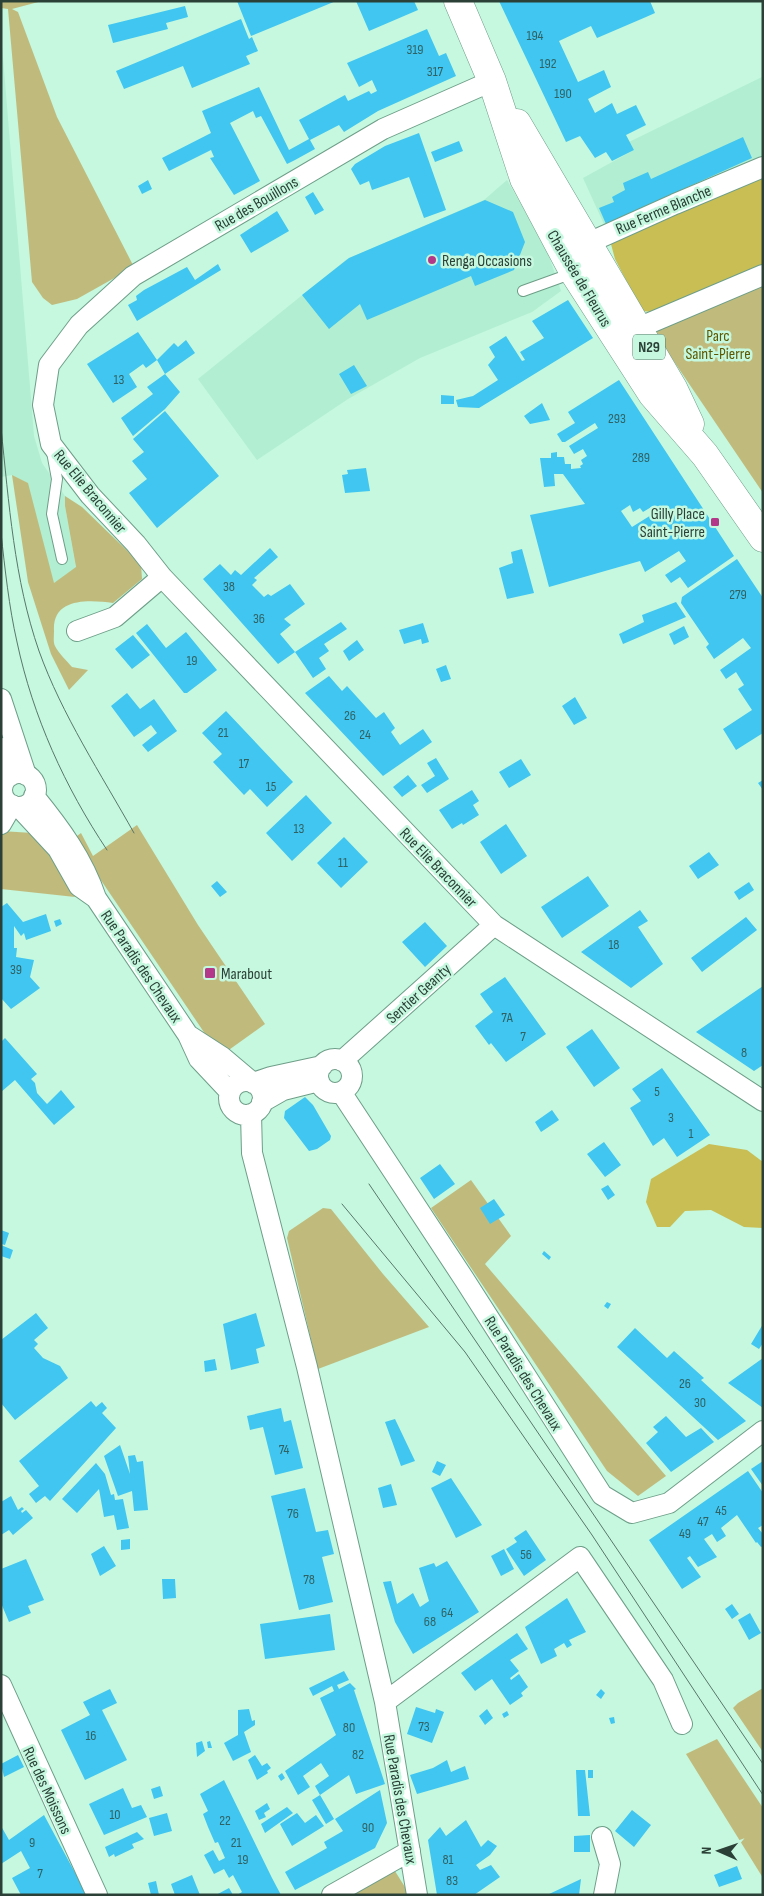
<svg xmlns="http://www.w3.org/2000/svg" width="764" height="1896" font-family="'Sofia Sans Condensed',sans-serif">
<rect width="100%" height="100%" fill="#c5f8df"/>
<path fill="#b2eed1" d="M1,33L34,436L42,463L65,496V506L76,568L54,584L12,475L1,477Z
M762,77L763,168L608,233L583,178L634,150L629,142Z
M507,180L546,248L561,291L532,312L420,358L348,399L257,460L198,379L347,259L484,200Z"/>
<path fill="#c0bb7d" d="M1,1H42L12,9L18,12L57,117L134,267L77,299L52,305L43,298L32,282L8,9L1,8Z
M763,275V493L654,332Z
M12,475L28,483L54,583L76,567L65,506V496L82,507L141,564L142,579L113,603C90,600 52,597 54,631C54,636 53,642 55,646C59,654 67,661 72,667L88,670L69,690L51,654L28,582Z
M137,825L198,925L265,1024L226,1052L214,1047L73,839L81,833L93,856Z
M1,831L33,833L50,843L75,897L1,889Z
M471,1180L511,1236L485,1264L666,1476L638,1496L607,1471L431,1208Z
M323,1208L331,1209L383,1274L429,1327L318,1369L287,1238L289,1231Z
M763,1688V1752L733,1708L738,1703Z
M717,1739L763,1808V1878L686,1754Z
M393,1868L410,1895H347Z"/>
<path fill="#c8be54" d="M763,172V279L671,314L642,311L615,259L608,233Z
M709,1144L747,1150L763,1162V1228L744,1227L711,1210L685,1211L670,1227H657L646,1202L651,1179Z"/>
<path fill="#40c6f0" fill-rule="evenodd" d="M237,1H336L251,36Z
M356,1H414L418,10L369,31Z
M499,1H650L655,13L646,17L597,38L591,26L559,41L578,82L604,70L611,87L588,99L595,113L612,103L617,114L636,105L646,125L626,135L634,150L612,161L606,152L595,158L580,136L566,142Z
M185,6L188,17L166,23L168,29L113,43L108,25Z
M241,19L249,39L252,37L258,51L246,56L250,64L192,88L183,66L124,89L116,71Z
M427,29L439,56L446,53L456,76L378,111L344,132L339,125L310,140L315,149L295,160L287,164L261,116L256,118L253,111L230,123L260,181L234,195L210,158L214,157L211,150L169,171L162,158L211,133L202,111L259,87L289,150L309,139L299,120L345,95L348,101L369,91L371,94L377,91L372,80L359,87L347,63Z
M419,133L446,210L424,218L409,177L372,190L369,181L360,185L351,169L355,164L385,146Z
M743,137L752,158L606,224L599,208L614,202L612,197L625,190L623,183L648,172L651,179Z
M459,141L463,151L435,162L431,152Z
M148,180L152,189L142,194L138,186Z
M313,192L324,210L315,215L305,197Z
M485,200L513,212L525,242L514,270L475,286L471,276L367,320L360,304L329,329L302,295L349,258Z
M277,211L289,231L251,253L240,235Z
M218,264L221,270L137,321L128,305L137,300L136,296L144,290L187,267L195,280Z
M568,300L593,338L479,408L458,407L456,400L473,396L498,380L488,365L495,357L489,347L506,336L522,361L525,360L520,352L544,338L532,321Z
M138,332L157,360L146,368L143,364L129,374L137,387L113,403L87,364Z
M186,340L195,353L165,374L157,360L174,343L178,347Z
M354,365L367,386L351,394L339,374Z
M165,374L180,392L165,409L133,436L121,418L153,394L147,387Z
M619,380L734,556L688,588L680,577L671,583L665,575L686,561L679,551L645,572L640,561L549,587L530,515L585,504L563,474H554L555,486L544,487L540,458H551V453L557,452V457H564L565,464H571V469L581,468L580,466L583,464L581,460L587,456L583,449L574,454L569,446L598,428L595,423L565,442H562L557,434L575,423L568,412ZM630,505L633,512L640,508L643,512L653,506L656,512L632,527L621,511Z
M441,395L454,396V404H441Z
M542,403L550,420L530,424L524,416Z
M165,411L219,476L157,528L129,493L147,479L132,461L144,452L133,439Z
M366,468L370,491L345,493L342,475L348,474L347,470Z
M270,548L278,557L254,578L257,580L252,585L264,597L268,594L271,596L290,584L305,604L284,619L291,625L280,634L295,652L278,664L203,579L220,564L231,575L235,570L241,575Z
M522,549L534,593L507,599L499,568L513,563L511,552Z
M737,559L763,598V733L736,750L723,729L752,710L738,689L744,685L736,672L726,679L720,670L751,648L743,638L714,659L706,647L709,644L681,603L682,597Z
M676,602L686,617L623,644L619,634L644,622L642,615Z
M341,622L347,629L324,644L329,651L319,658L326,669L313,678L295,652Z
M423,623L429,642L422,644L421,639L404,644L399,630Z
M147,624L166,648L186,632L217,670L187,693H184L136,633Z
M684,626L689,637L674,645L669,634Z
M133,635L150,655L132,669L115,649Z
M357,640L364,650L349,661L343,651Z
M446,665L451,679L441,682L436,669Z
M329,676L342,691L347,686L376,718L384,712L395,728L391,732L400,745L423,729L432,742L383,776L305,693Z
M127,693L140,709L154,699L177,731L148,752L142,745L157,733L151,725L134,737L111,706Z
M575,697L587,718L574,725L562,706Z
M226,711L293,782L267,807L250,789L244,795L213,762L222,754L202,733Z
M436,758L449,779L427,793L421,785L435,776L427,763Z
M521,759L531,775L509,788L499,772Z
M408,775L417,786L402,797L393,787Z
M763,780V790L758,783Z
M472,790L479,801L473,805L479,815L463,825L462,823L452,829L439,810Z
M306,795L332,823L292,861L266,833Z
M506,824L527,856L501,874L480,842Z
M344,837L368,862L341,888L317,863Z
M709,852L719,865L698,879L689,866Z
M588,876L609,906L562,938L541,907Z
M217,881L227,892L220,897L211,886Z
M749,882L754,890L739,900L734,892Z
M7,903L23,922L46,914L51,931L26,940L24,933L21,936L14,926V948H17L16,957L34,960L30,977L40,988L11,1009L1,998V907Z
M640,910L648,921L638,927L663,964L631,988L581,952Z
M746,917L757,930L702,972L691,958Z
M60,919L62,924L56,927L54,921Z
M425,922L447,946L425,967L402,942Z
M505,977L546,1034L506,1062L491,1043L489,1045L475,1026L493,1012L480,994Z
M763,986V1065L754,1071L696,1032Z
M592,1029L620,1068L594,1087L566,1047Z
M5,1038L37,1074L31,1079L35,1083L37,1093L47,1104L61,1090L75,1107L54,1125L15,1080L1,1092V1042Z
M662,1068L710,1135L677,1157L664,1138L653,1146L630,1108L641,1101L632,1089Z
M305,1097L313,1105L331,1136L330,1140L317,1149L309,1151L284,1118L285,1111Z
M552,1110L559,1120L541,1132L535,1122Z
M604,1142L621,1165L605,1177L587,1154Z
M440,1164L455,1184L434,1199L420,1178Z
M608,1185L615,1195L608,1200L601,1189Z
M494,1199L505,1215L490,1224L480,1208Z
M1,1230L9,1233L5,1245L1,1244Z
M1,1245L13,1250L10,1259L1,1256Z
M544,1251L551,1257L549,1260L542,1254Z
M607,1302L611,1304L608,1309L604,1306Z
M36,1313L48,1328L34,1340L38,1344L34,1348L43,1358L60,1366L68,1378L15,1420L1,1403V1340Z
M256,1313L265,1346L256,1349L259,1363L231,1370L223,1324Z
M763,1324V1343L759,1349L751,1344Z
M635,1328L667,1358L674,1351L704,1378L701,1380L746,1421L718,1440L617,1347Z
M763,1358V1408L728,1383Z
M215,1359L217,1370L205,1372L204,1361Z
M91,1401L96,1407L102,1402L107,1408L102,1413L116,1428L50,1501L45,1496L36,1503L29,1494L39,1486L19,1461Z
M281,1408L284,1422L291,1420L303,1468L275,1475L263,1427L250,1430L247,1416Z
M666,1416L686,1437L701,1428L714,1442L671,1472L646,1443L658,1432L653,1427Z
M395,1419L415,1461L401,1466L385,1422Z
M120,1445L130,1474L128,1456L135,1455L137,1462L143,1461L148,1510L134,1511L132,1491L118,1496L104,1456Z
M437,1461L446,1465L440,1476L432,1472Z
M763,1461V1486L751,1469Z
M96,1463L105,1474L111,1495L114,1494L115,1500L123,1499L129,1528L117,1530L114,1515L104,1517L99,1489L77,1513L62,1499Z
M748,1471L763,1493V1525L758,1528L763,1534V1546L761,1547L757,1542L756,1543L737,1515L721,1528L726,1536L717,1542L712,1534L704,1539L717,1557L698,1567L690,1556L687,1558L701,1577L682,1589L649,1540Z
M451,1478L482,1525L456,1538L431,1488Z
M391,1484L397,1505L383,1508L378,1488Z
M305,1488L316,1532L328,1530L334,1554L322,1557L333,1602L299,1610L271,1496Z
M11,1496L18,1510L22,1507L24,1509L21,1511L22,1513L26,1510L33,1518L13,1535L9,1530L1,1535V1502Z
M526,1530L546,1560L524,1576L506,1549L517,1542L514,1538Z
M130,1539V1549L121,1550V1540Z
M104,1546L116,1566L100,1576L91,1554Z
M504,1549L514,1569L501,1576L491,1556Z
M26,1559L44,1600L28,1606L31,1613L9,1622L1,1603V1569Z
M447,1561L479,1612L413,1654L395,1622L383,1582L391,1581L397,1604L413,1593L420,1607L429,1601L419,1568L434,1563L436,1567Z
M162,1579H175L176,1598L163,1599Z
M567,1598L586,1632L569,1640L572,1645L567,1648L564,1643L554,1649L557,1656L541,1664L525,1627Z
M732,1604L739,1614L732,1619L725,1609Z
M750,1613L761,1633L749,1640L738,1620Z
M330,1614L335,1650L265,1659L260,1624Z
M517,1633L528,1649L510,1660L519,1671L510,1678L511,1680L519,1674L528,1687L521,1693L523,1696L510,1705L492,1679L475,1691L461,1673Z
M344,1671L349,1680L337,1685L339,1689L350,1683L356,1689L354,1690L385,1784L356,1794L349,1775L320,1795L315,1786L329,1776L321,1763L303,1776L310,1787L298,1795L285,1771L336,1735L320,1698L334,1691L332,1686L313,1696L309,1688Z
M110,1689L117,1703L102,1710L127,1760L85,1780L61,1730L90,1715L83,1702Z
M601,1689L605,1693L601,1699L596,1695Z
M416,1707L435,1713L436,1709L444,1712L432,1743L407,1734Z
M249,1709L252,1721L255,1720V1725L244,1732L251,1752L233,1761L224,1743L238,1735V1710Z
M487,1709L493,1718L485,1725L479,1716Z
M507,1711L509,1715L504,1718L502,1714Z
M614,1717L615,1723L611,1724L609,1718Z
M202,1741L205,1751L197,1757L196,1743Z
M210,1741L212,1748H208L207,1742Z
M18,1755L24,1767L4,1777L1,1764Z
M255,1755L262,1766L267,1763L271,1768L267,1771L268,1773L257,1780L248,1760Z
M447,1760L451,1772L465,1766L469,1779L417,1794L410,1775L433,1768Z
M576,1770H585L590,1816H578Z
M588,1770H593V1778H588Z
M282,1773L285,1778L281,1781L278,1776Z
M224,1780L272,1878L281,1895H237L242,1892L233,1875L229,1878L224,1869L214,1874L204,1855L213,1850L219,1861L225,1858L218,1842L215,1843L208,1827L203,1814L208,1811L200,1794Z
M160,1786L163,1796L154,1799L151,1789Z
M123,1788L132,1808L141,1805L147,1817L104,1835L89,1804Z
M380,1790L387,1823L375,1848L295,1890L285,1872L327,1848L324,1842L343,1831L335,1819Z
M320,1795L334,1819L326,1824L312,1800Z
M267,1803L270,1809L264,1813L266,1817L259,1820L255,1811Z
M287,1807L293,1813L265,1833L261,1824Z
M632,1810L651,1825L634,1847L615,1831Z
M167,1813L172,1831L154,1836L149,1818Z
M297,1813L305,1823L316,1815L324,1826L292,1846L280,1824Z
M44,1815L87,1895H21L12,1878L30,1868L21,1851L1,1864V1826L9,1840Z
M466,1820L481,1847L488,1840L497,1846L490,1855L476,1865L480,1870L491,1865L500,1877L474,1895H437L428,1840L440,1827L446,1836Z
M137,1832L144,1839L132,1844L134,1848L115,1857L114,1854L109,1857L105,1847Z
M590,1835V1852H574V1836Z
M737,1866L742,1879L719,1887L714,1875Z
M192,1875L200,1895H175L171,1884Z
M581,1879L579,1895H547Z
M156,1881L159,1895H151L148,1883Z
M229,1888L233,1895H216Z"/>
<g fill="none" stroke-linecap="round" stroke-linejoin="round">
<defs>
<path id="lane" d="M523,291L573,273
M52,452L57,479L52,514L62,559"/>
<path id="street" d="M492,81L383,129L133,276L79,325L49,365L43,405L51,444L90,495L136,544L162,577L494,925L763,1101
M577,248L675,204L763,167
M638,328L763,275
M77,631L115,617L162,577
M1,699L26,775
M1,748L10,776
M2 790a17 17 0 1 1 34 0a17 17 0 1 1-34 0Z
M19,807L58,849L79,886L96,898C83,859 60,828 34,796
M1,824L12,805
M96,898L188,1035
M318 1076a17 17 0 1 1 34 0a17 17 0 1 1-34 0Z
M342,1061L494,925
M229 1098a17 17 0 1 1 34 0a17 17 0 1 1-34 0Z
M230,1092L199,1059L188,1035L222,1057L253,1083L271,1077L322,1066
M341,1092L464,1279L602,1495L632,1513L669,1503L763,1431
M262,1102L283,1090L319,1081
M251,1114L252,1153L307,1367L385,1702L417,1895
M1,1685L97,1895
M385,1702L580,1557L663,1680L682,1724
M602,1837L610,1864L604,1895
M332,1895L410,1851"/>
<path id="primary" d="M458,1L492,81L524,179L574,273L652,394L705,455L763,538
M517,123L673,388L690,424"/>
</defs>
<use href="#lane" stroke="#6e9e88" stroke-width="12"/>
<use href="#street" stroke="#6e9e88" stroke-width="22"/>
<use href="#primary" stroke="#6e9e88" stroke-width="29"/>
<use href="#lane" stroke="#fff" stroke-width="10"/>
<use href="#street" stroke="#fff" stroke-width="20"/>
<use href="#primary" stroke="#fff" stroke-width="28"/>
<path stroke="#597769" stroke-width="1" d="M1,428C9,503 14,579 39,651C62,715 101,774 134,833
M1,533C5,569 9,607 17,642C33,717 65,787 107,850
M369,1184L763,1764
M342,1204L465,1352L592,1535L763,1795"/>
</g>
<g fill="#b3388a" stroke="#c5f8df" stroke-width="2">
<circle cx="432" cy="260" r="5"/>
<rect x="710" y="517" width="10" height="10" rx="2.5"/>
<rect x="204" y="967" width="12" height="12" rx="2.5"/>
</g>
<g text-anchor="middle" stroke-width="5" stroke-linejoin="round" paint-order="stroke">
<g font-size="14" fill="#306264">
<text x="535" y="40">194</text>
<text x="415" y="54">319</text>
<text x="548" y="68">192</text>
<text x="435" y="76">317</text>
<text x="563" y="98">190</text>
<text x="119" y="384">13</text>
<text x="617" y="423">293</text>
<text x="641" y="462">289</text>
<text x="229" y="591">38</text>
<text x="738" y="599">279</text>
<text x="259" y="623">36</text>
<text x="192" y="665">19</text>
<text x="350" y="720">26</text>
<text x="223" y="737">21</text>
<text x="365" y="739">24</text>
<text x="244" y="768">17</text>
<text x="271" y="791">15</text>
<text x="299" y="833">13</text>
<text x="343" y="867">11</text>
<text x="614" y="949">18</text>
<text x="16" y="974">39</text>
<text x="507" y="1022">7A</text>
<text x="523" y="1041">7</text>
<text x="744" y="1057">8</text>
<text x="657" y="1096">5</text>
<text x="671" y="1122">3</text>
<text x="691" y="1138">1</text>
<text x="685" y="1388">26</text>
<text x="700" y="1407">30</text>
<text x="284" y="1454">74</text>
<text x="721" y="1515">45</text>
<text x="293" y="1518">76</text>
<text x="703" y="1526">47</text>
<text x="685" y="1538">49</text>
<text x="526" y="1559">56</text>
<text x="309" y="1584">78</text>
<text x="447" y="1617">64</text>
<text x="430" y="1626">68</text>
<text x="424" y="1731">73</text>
<text x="349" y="1732">80</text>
<text x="91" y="1740">16</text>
<text x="358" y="1759">82</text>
<text x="115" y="1819">10</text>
<text x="225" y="1825">22</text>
<text x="368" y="1832">90</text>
<text x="32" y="1847">9</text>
<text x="236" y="1847">21</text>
<text x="243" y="1864">19</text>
<text x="448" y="1864">81</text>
<text x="40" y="1878">7</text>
<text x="452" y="1885">83</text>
</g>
<rect fill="#c5f8df" stroke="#597769" stroke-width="1" x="633" y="334.5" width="32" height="25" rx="4"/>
<g font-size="15" font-weight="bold" fill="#2b4036">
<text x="649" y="352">N29</text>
</g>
<g font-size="16" fill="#2b4036" stroke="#c5f8df">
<text transform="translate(256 203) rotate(-30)" y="6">Rue des Bouillons</text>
<text transform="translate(663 209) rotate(-23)" y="6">Rue Ferme Blanche</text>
<text transform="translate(580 278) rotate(59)" y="6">Chaussée de Fleurus</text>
<text transform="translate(91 491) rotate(50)" y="6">Rue Elie Braconnier</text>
<text transform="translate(439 867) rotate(46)" y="6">Rue Elie Braconnier</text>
<text transform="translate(142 966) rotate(56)" y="6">Rue Paradis des Chevaux</text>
<text transform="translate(418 993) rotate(-42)" y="6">Sentier Geanty</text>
<text transform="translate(524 1373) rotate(58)" y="6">Rue Paradis des Chevaux</text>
<text transform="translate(48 1790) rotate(65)" y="6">Rue des Moissons</text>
<text transform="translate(401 1799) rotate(80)" y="6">Rue Paradis des Chevaux</text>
</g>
<g font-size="16" fill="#2b4036" stroke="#c5f8df" text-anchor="start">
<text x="442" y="266">Renga Occasions</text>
<text x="705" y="519" text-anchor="end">Gilly Place<tspan x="705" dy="18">Saint-Pierre</tspan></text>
<text x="221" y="979">Marabout</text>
</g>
<g font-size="16" fill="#5e5701" stroke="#c5f8df">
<text x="718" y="341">Parc<tspan x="718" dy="18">Saint-Pierre</tspan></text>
</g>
</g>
<rect width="764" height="1896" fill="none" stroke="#2b4036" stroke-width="5"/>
<g transform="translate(719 1851) rotate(272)" stroke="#c5f8df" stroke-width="4" paint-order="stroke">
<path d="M0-4L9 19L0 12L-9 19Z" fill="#2b4036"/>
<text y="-8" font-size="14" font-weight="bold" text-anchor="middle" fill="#2b4036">N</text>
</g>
</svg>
